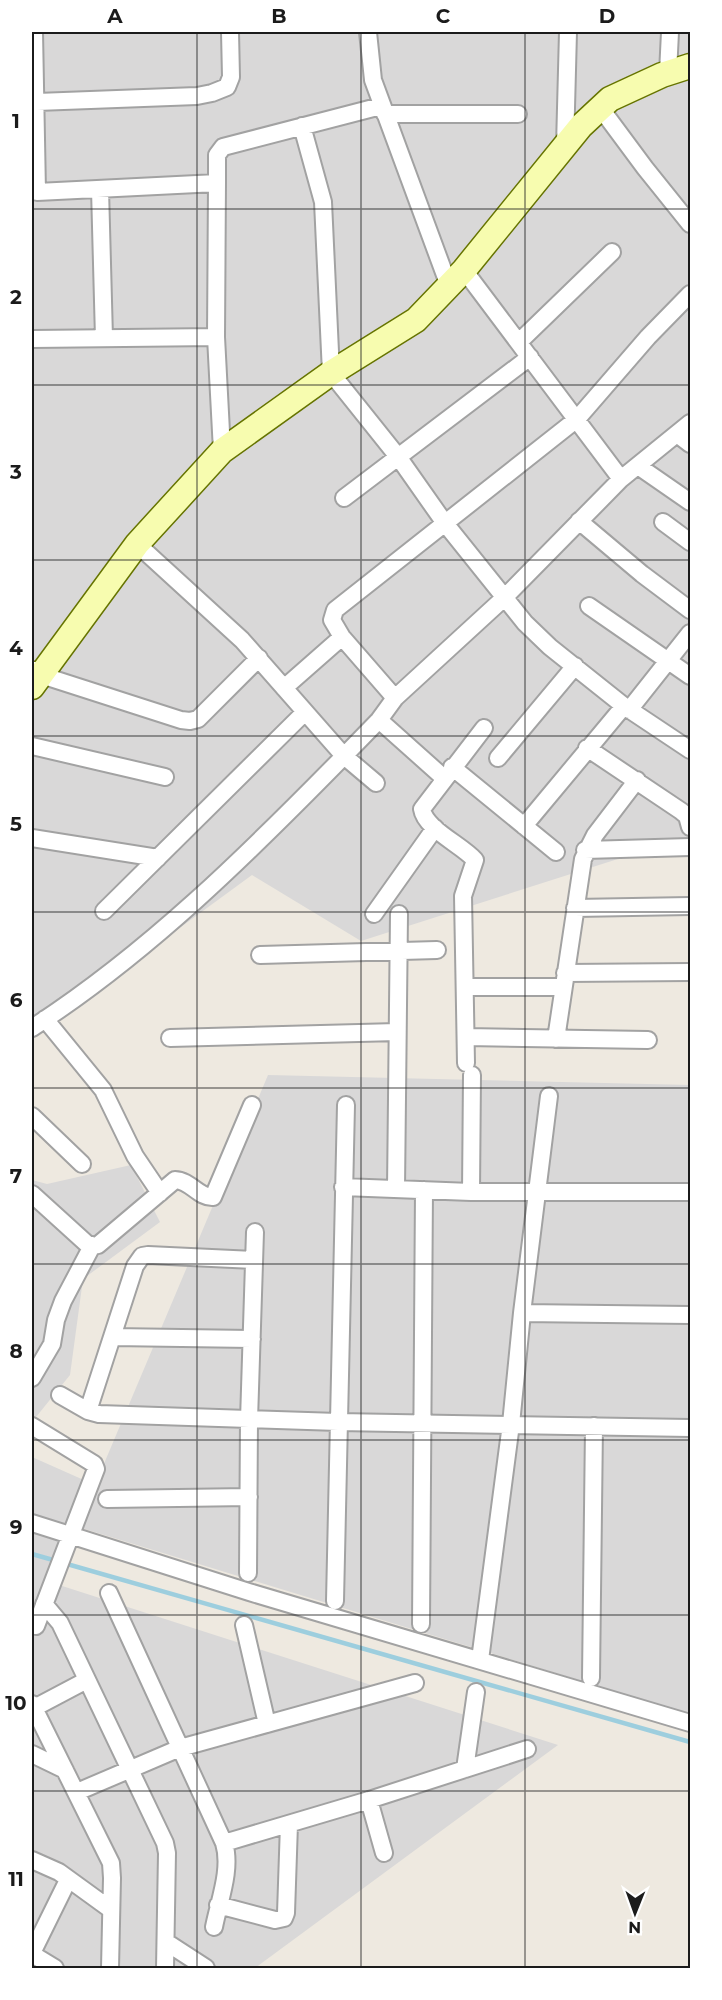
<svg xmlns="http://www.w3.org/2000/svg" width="722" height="2000" font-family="Montserrat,sans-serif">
<rect width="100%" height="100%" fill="#eee9e0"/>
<path fill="#d9d8d8" d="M32,32H690V836L361,941L252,875L43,1028L32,1035Z
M268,1075L690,1085V1714L78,1527L56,1584L558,1745L255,1968H32V1457L95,1485Z
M131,1165L160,1222L83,1279L70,1375L32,1422V1180L47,1184Z"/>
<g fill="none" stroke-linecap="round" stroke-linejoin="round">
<path stroke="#9dcede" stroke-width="4.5" d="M32,1554L690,1742"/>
<defs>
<path id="street" d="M34,32L37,192L217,183L216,337L222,451
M368,32L373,80L449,286
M668,73L670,32
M37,102L197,96L212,93L227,87L231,77L230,32
M599,106L645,168L690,224
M385,114H518
M302,126L323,202L331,373L399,458L444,522L525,623L550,647L624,706L690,750
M565,146L568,32
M217,183V155L223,147L381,106
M100,189L104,338
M464,270L621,479
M32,339L216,337
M519,342L612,252
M677,434L690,444
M638,466L690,502
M344,498L530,357
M579,521L642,574L690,610
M663,522L690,542
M589,606L690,676
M35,670L41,675L181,720L190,721L198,719L259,658
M284,688L342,637
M395,698L342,637L332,620L335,610L577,419L648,337L690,294
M629,710L690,633
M379,720L444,778
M32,746L165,777
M587,748L681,811L687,816L690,827
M498,758L575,666
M452,767L556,852
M376,783L344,756L379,720L395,698L504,598L621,479L690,423
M524,826L624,706
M32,838L158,858
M585,850L690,847
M575,908L690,906
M104,911L305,712
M374,914L435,828
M260,955L437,950
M565,973L690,972
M465,987H563
M45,1019L103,1090L135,1156L160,1193
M32,1028C148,953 247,855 344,756L242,640L137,544
M466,1037L648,1040
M170,1038L397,1032
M556,1039L583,859L595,835L637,780
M466,1063L463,896L475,860C462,845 425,829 422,809L484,728
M32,1116L82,1164
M343,1187L471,1192H690
M396,1189L399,914
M471,1192L472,1075
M32,1194L86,1243L92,1246L98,1245L175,1180C190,1180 199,1198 213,1197L252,1105
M522,1313L690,1315
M112,1337L252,1339
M32,1378L52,1344L56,1320L63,1301L92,1246
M60,1395L88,1411L99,1414L338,1422L690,1428
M88,1411L135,1266L142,1256L148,1255L254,1260
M32,1426L94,1464L96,1469L36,1626
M107,1499L249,1497
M32,1523L249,1592L690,1723
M248,1573L249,1420L255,1232
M109,1593L224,1843L369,1800L527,1749
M335,1601L346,1105
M44,1604L60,1623L165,1843L167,1853L165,1968
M421,1624L424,1190
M244,1625L267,1724
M480,1660L511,1424L522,1313L549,1096
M591,1678L594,1426
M32,1704L111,1863L112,1878L110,1968
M34,1708L87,1680
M32,1754L65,1770
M465,1769L476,1692
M77,1792L180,1748L415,1683
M369,1800L384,1853
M32,1860L59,1872L110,1909
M218,1905L275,1920L284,1918L286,1913L289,1824
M214,1927C219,1901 232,1869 224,1843
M166,1942L206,1968
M32,1953L68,1880
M32,1954L55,1968"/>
<path id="secondary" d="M32,687L137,544L222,451L331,373L416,320L464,270L581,126L610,99L662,75L690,66"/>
</defs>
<use href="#street" stroke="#a2a2a2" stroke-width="20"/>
<use href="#secondary" stroke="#667400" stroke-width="27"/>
<use href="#street" stroke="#fff" stroke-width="16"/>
<use href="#secondary" stroke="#f7fcaf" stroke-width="24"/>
</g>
<path fill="none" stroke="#1b1b1b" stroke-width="1.5" stroke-opacity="0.55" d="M197,32V1968M361,32V1968M525,32V1968M32,209H690M32,385H690M32,560H690M32,736H690M32,912H690M32,1088H690M32,1264H690M32,1440H690M32,1615H690M32,1791H690"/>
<rect width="722" height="2000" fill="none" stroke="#ffffff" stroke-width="66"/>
<g transform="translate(635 1913) rotate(181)" stroke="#ffffff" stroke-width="4.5" paint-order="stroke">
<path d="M0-4.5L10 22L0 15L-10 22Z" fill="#1b1b1b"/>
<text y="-9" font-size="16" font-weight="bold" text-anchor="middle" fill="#1b1b1b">N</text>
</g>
<rect x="33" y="33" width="656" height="1934" fill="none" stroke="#1b1b1b" stroke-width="2"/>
<g font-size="20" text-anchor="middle" font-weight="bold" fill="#1b1b1b">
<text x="115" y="23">A</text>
<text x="279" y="23">B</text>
<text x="443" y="23">C</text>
<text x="607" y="23">D</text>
<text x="16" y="128">1</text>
<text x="16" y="304">2</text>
<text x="16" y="479">3</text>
<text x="16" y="655">4</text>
<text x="16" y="831">5</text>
<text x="16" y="1007">6</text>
<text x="16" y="1183">7</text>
<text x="16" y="1358">8</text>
<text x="16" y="1534">9</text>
<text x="16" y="1710">10</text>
<text x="16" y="1886">11</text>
</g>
</svg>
